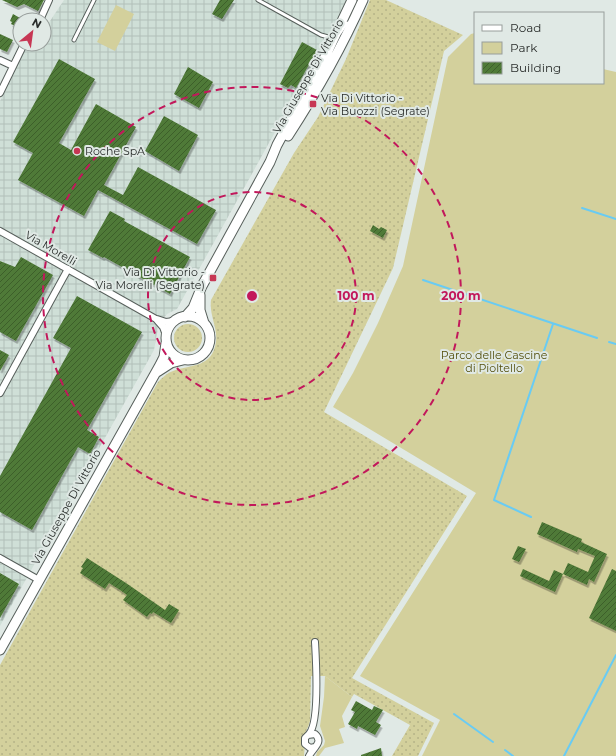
<svg xmlns="http://www.w3.org/2000/svg" width="616" height="756" font-family="Montserrat,sans-serif">
<defs>
<pattern id="industrial-grid" width="8" height="8" patternUnits="userSpaceOnUse"><rect width="8" height="8" fill="#cfdfd7"/><path d="M0 4h8M4 0v8" fill="none" stroke="#b2c0b9"/></pattern>
<pattern id="grass-dots" width="8" height="8" patternUnits="userSpaceOnUse"><rect width="8" height="8" fill="#d3d09c"/><path d="M2 2h.1M6 6h.1" fill="none" stroke="#b5b387" stroke-width="1.8" stroke-linecap="round"/></pattern>
<pattern id="building-hatch" width="6" height="6" patternUnits="userSpaceOnUse"><rect width="6" height="6" fill="#4f7a37"/><path d="M-1 1l2-2M0 6l6-6M5 7l2-2" fill="none" stroke="#3e5f2c"/></pattern>
<filter id="shadow"><feDropShadow dx="1.5" dy="3" stdDeviation="0" flood-color="#0004"/></filter>
</defs>
<rect width="100%" height="100%" fill="#e0e9e5"/>
<path fill="url(#industrial-grid)" d="M64,0H346L336,22L177,309L167,314L160,322L158,328L154,350L0,626V101L28,44H44V30Z"/>
<path fill="url(#grass-dots)" d="M370,0H386L463,35L444,51L393,268L324,412L467,496L352,678L434,723L418,756H392L410,725L354,694L352,697L325,676H311L310,721L308,727L306,731L304,756H0V665L158,382C163,377 167,373 173,371C192,364 212,368 216,342C218,328 209,315 211,300L294,153L318,117L346,59Z
M174 338a14 14 0 1 1 28 0a14 14 0 1 1-28 0Z"/>
<path fill="#d3d09c" d="M116,5L134,14L115,51L97,42Z
M475,33V83H603V69L616,72V756H422L440,720L360,676L476,493L333,407L353,373L378,323L403,266L448,57L471,34Z
M325,676L352,697L342,716L345,727L339,729L344,743L325,748L319,756H316L317,752L324,745L325,741L320,726L324,697Z"/>
<g fill="none" stroke-linecap="round" stroke-linejoin="round">
<path stroke="#69cbf3" stroke-width="2" d="M582,208L616,219
M423,280L597,338
M609,342L616,344
M531,517L494,500L553,324
M454,714L493,742
M505,750L513,756
M564,756L616,655"/>
</g>
<path fill="url(#building-hatch)" filter="url(#shadow)" d="M2,0H44L38,11L24,4L17,7Z
M220,0H234L222,19L212,14Z
M13,14L20,18V28L11,24L12,22L10,21Z
M0,34L13,40L7,52L0,49Z
M302,42L317,50L296,88L291,85L288,88L280,84Z
M59,59L95,79L59,143L71,150L96,104L136,127L104,185L123,195L138,167L216,210L197,244L98,190L84,216L18,180L33,153L13,142Z
M188,67L213,82L199,108L174,94Z
M164,116L198,135L179,171L145,151Z
M110,211L125,219L124,221L190,257L170,294L104,257L103,258L88,250Z
M373,225L379,229L381,227L387,230L383,238L370,231Z
M21,257L53,275L16,341L0,332V261L15,267Z
M77,296L142,332L87,430L99,437L90,454L78,447L32,530L0,512V476L71,348L53,338Z
M0,350L9,355L0,371Z
M542,522L582,539L581,542L607,554L594,582L589,579L587,585L563,574L568,563L588,572L595,556L578,549L577,552L537,534Z
M518,546L526,549L519,562L512,559Z
M87,558L126,583L165,610L169,604L179,610L171,623L153,612L152,614L150,613L147,617L123,600L127,595L120,590L109,583L105,589L80,573L83,568L81,567Z
M523,569L549,581L554,570L563,574L555,592L520,576Z
M612,569L616,571V631L589,618Z
M0,573L19,584L0,618Z
M356,701L372,710L374,706L383,710L376,722L381,725L375,735L358,726L357,729L348,724L355,712L351,710Z
M381,748L382,756H361V755Z"/>
<g fill="none" stroke-linecap="round" stroke-linejoin="round">
<defs>
<path id="service" d="M258,0L321,35L332,38
M340,33L347,23
M74,40L94,0"/>
<path id="minor" d="M40,20L49,0
M0,60L13,66
M0,93L24,44
M0,231L156,319L163,327L166,335
M157,319L166,322L174,321
M0,393L68,269
M0,558L39,580
M309,734C320,722 316,660 315,642
M309,756C313,748 324,742 315,734L308,735L305,738V744L310,748L315,747"/>
<path id="secondary" d="M288,136C316,93 342,47 363,0
M200,295V310L204,323
M166 338a22 22 0 1 1 44 0a22 22 0 1 1-44 0Z
M185,317L193,308L202,286L270,162L277,145L325,57L352,0
M157,372L171,363L183,360
M0,650L160,365L164,357L166,343"/>
</defs>
<use href="#service" stroke="#575f5b" stroke-width="5"/>
<use href="#minor" stroke="#575f5b" stroke-width="8"/>
<use href="#secondary" stroke="#575f5b" stroke-width="11"/>
<use href="#service" stroke="#fff" stroke-width="3"/>
<use href="#minor" stroke="#fff" stroke-width="6"/>
<use href="#secondary" stroke="#fff" stroke-width="9"/>
</g>
<g fill="none" stroke="#c2185b" stroke-width="2" stroke-dasharray="7 5">
<circle cx="252" cy="296" r="104"/>
<circle cx="252" cy="296" r="209"/>
</g>
<g fill="#c73754" stroke="#e0e9e5" stroke-width="1.5">
<rect x="309" y="100" width="8" height="8" rx="2"/>
<circle cx="77" cy="151" r="4"/>
<rect x="209" y="274" width="8" height="8" rx="2"/>
</g>
<g text-anchor="middle" stroke-width="4" stroke-linejoin="round" paint-order="stroke">
<g font-size="11" fill="#292d2b" stroke="#e0e9e5">
<text transform="translate(308 76) rotate(-60)" y="4">Via Giuseppe Di Vittorio</text>
<text transform="translate(51 248) rotate(30)" y="4">Via Morelli</text>
<text transform="translate(66 507) rotate(-61)" y="4">Via Giuseppe Di Vittorio</text>
</g>
<g font-size="11" fill="#292d2b" stroke="#e0e9e5" text-anchor="start">
<text x="321" y="102">Via Di Vittorio -<tspan x="321" dy="13">Via Buozzi (Segrate)</tspan></text>
<text x="85" y="155">Roche SpA</text>
<text x="205" y="276" text-anchor="end">Via Di Vittorio -<tspan x="205" dy="13">Via Morelli (Segrate)</tspan></text>
</g>
<g font-size="11" fill="#534f0c" stroke="#e0e9e5">
<text x="494" y="359">Parco delle Cascine<tspan x="494" dy="13">di Pioltello</tspan></text>
</g>
</g>
<circle cx="252" cy="296" r="6" fill="#c2185b" stroke="#e0e9e5" stroke-width="2"/>
<g font-size="12" text-anchor="middle" font-weight="bold" fill="#c2185b" stroke="#e0e9e5" stroke-width="4" stroke-linejoin="round" paint-order="stroke">
<text x="356" y="300">100 m</text>
<text x="461" y="300">200 m</text>
</g>
<rect x="474" y="12" width="130" height="72" fill="#e0e9e5" stroke="#979e9b"/>
<rect x="482" y="25" width="20" height="6" fill="#ffffff" stroke="#979e9b"/>
<text x="510" y="32" font-size="12" fill="#292d2b">Road</text>
<rect x="482" y="42" width="20" height="12" fill="#d3d09c" stroke="#979e9b"/>
<text x="510" y="52" font-size="12" fill="#292d2b">Park</text>
<rect x="482" y="62" width="20" height="12" fill="url(#building-hatch)" stroke="#979e9b"/>
<text x="510" y="72" font-size="12" fill="#292d2b">Building</text>
<g transform="translate(32 32) rotate(29)"><circle r="19" fill="#e0e9e5" stroke="#979e9b"/>
<path d="M0-3L7 15L0 10L-7 15Z" fill="#c73754"/>
<text y="-6" font-size="11" font-weight="bold" text-anchor="middle" fill="#292d2b">N</text>
</g>
</svg>
